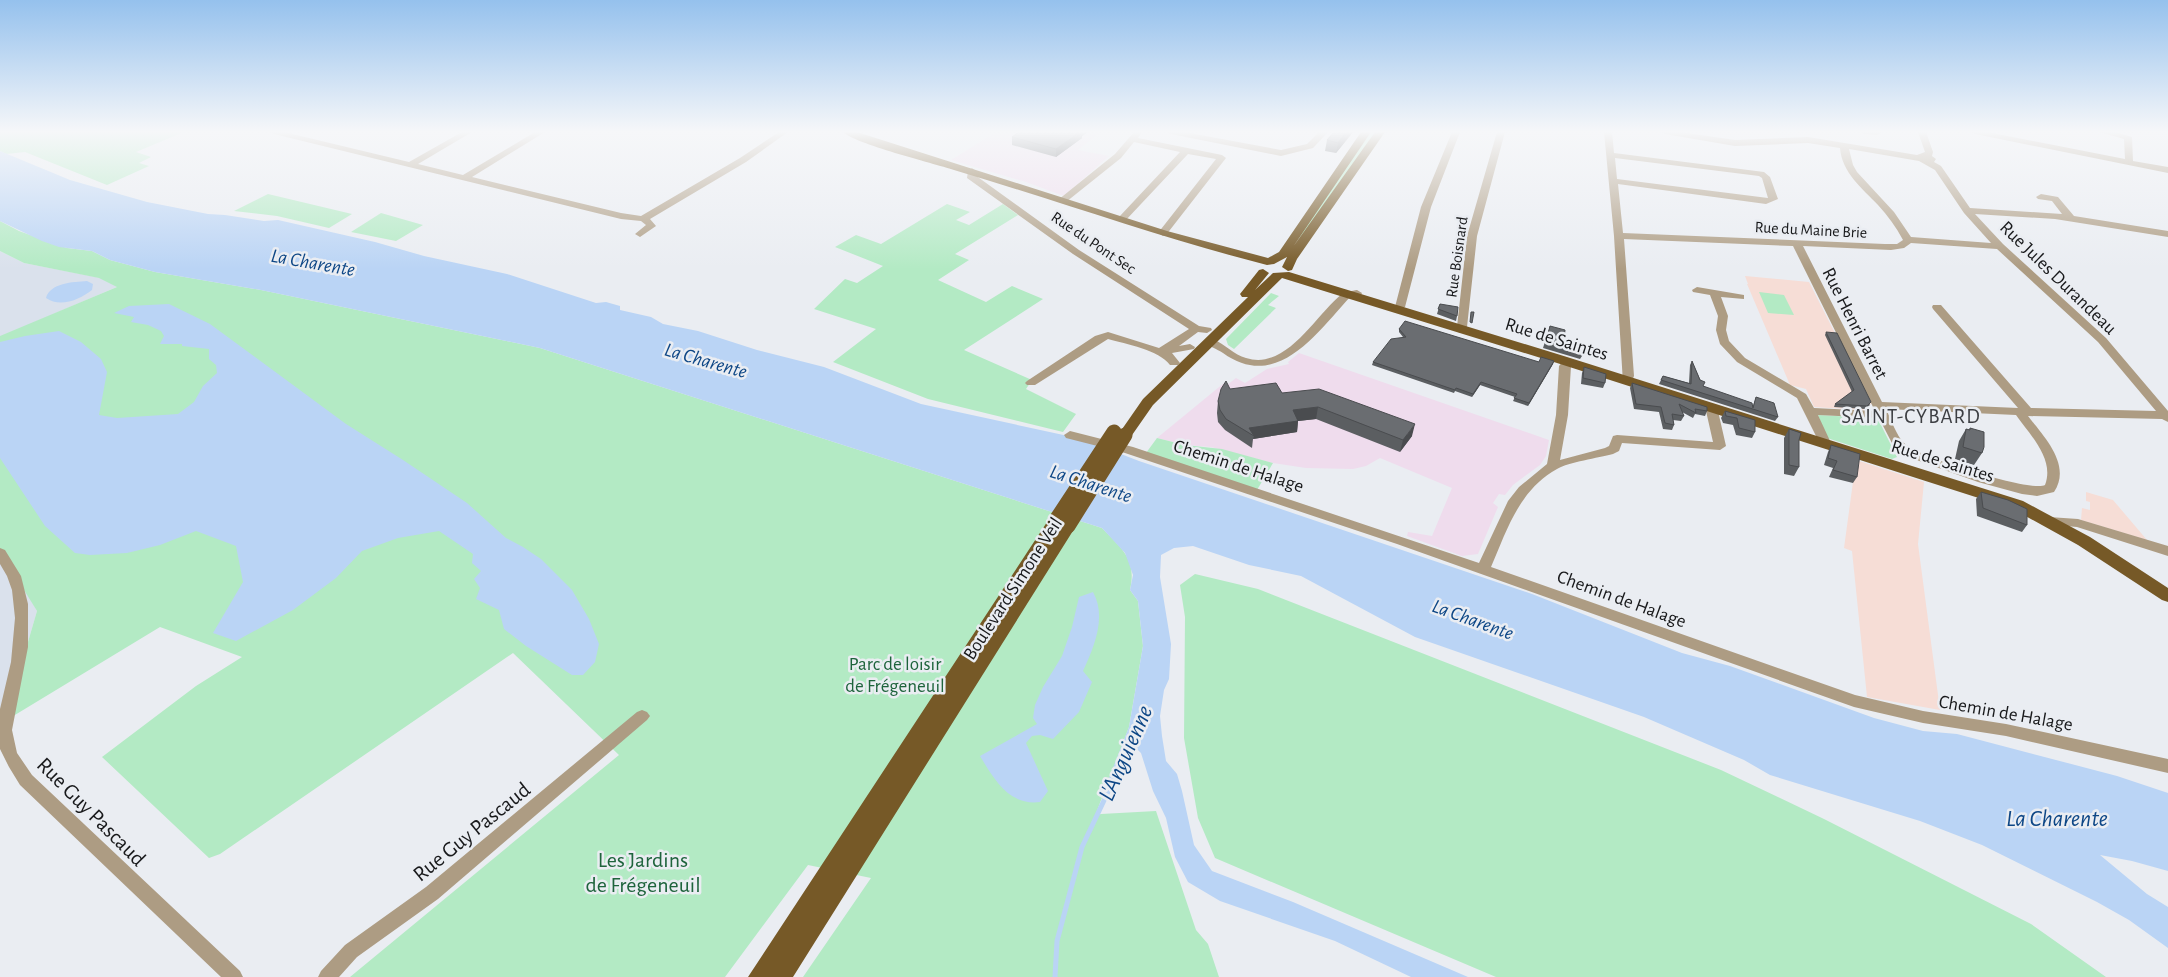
<svg xmlns="http://www.w3.org/2000/svg" width="2168" height="977" font-family="'Alegreya Sans',sans-serif">
<rect width="100%" height="100%" fill="#eaedf2"/>
<path fill="#efdced" d="M996,132H1100L1078,150L1109,156L1064,196L1026,182L951,160Z
M1299,353L1549,440L1546,456L1540,465L1513,485L1505,495L1499,494L1493,503L1498,507L1478,554L1462,556L1407,536L1408,532L1432,536L1452,488L1380,458L1366,466L1353,469L1306,468L1273,463L1211,447L1185,445L1157,438L1224,383L1227,385L1236,378L1245,383L1267,369L1289,364L1288,362Z"/>
<path fill="#dae1ec" d="M0,251L24,263L126,283L0,337Z
M0,542L37,611L5,721L0,723Z"/>
<path fill="#f6ddd6" d="M1745,276L1809,282L1871,404L1863,410L1814,407L1806,389L1790,385L1747,284H1748Z
M1856,460L1924,482L1918,544L1940,710L1867,697L1852,551L1844,548Z
M2086,492L2113,500L2147,540L2081,520L2082,508L2090,510V502L2086,501Z"/>
<path fill="#b3eac4" d="M0,132H184L136,152L151,157L139,163L149,166L107,185L25,152L6,154L0,151Z
M1371,132H1376L1290,255L1313,213Z
M268,194L352,214L329,228L277,216L234,211Z
M947,204L970,212L956,220L969,225L1003,204L1018,215L955,254L969,260L938,280L986,302L1012,286L1043,299L964,350L1032,380L1026,389L1076,414L1063,432L928,399L833,362L876,329L814,309L845,279L857,283L883,266L835,247L856,235L881,244Z
M381,213L423,225L396,241L351,232Z
M0,221L19,231L67,248L92,251L110,260L155,272L261,290L540,348L1102,528C1122,549 1137,559 1130,590L1138,601L1143,646L1129,727L1095,816L1101,814L1156,811L1196,930L1208,944L1219,977H803L871,878L808,865L725,977H350L619,755L513,653L220,854L209,858L102,757L196,686L242,657L160,627L5,721L37,611L0,551V336L117,287L99,278L24,263L0,251Z
M1759,292L1784,295L1794,315L1768,313Z
M1271,293L1279,296L1268,305L1276,308L1234,349L1228,345L1226,339Z
M1818,415L1872,418L1879,421L1897,457L1892,459L1827,438Z
M1157,438L1185,445L1222,449L1273,463L1257,490L1146,453Z
M1195,574L1258,589L1721,770L1824,819L2031,924L2106,977H1496L1215,858L1198,818L1184,738L1185,617L1180,585Z"/>
<path fill="#bad4f5" d="M0,151L70,180L147,202L208,214L225,215L264,221L278,220L375,242L424,256L507,274L596,303L606,302L620,306V310L651,317L663,324L698,331L757,350L824,367L921,404L1082,439L1139,461L1532,594L1682,653L1730,666L1874,718L1923,731L1957,734L2117,776L2168,793V871L2132,861L2100,855L2147,894L2168,907V948L2129,920L2097,902L1982,845L1920,821L1770,775L1744,760L1644,717L1415,637L1301,576L1249,565L1193,546L1174,548L1161,555L1160,577L1171,644L1169,679L1164,690L1160,716L1162,736L1166,761L1177,774L1182,791L1194,845L1212,871L1293,902L1468,977H1411L1335,941L1220,901L1188,882L1175,857L1166,818L1153,791L1141,753L1136,748H1129L1117,781L1109,778L1129,727L1143,646L1138,601L1130,590L1133,575L1125,553L1102,528L540,348L261,290L155,272L110,260L92,251L59,247L42,241L0,221Z
M87,281L93,284L92,290C79,300 60,308 46,298C50,283 73,282 87,281Z
M169,304L210,324L346,424L403,460L467,503L506,538L523,547L541,559L572,590L589,619L599,644L595,662L583,675H572L526,646L504,629L499,610L476,599L480,588L474,579L481,571L472,563L473,554L439,531L398,538L362,551L336,578L293,610L236,641L213,633L243,582L236,546L196,531L160,545L127,553L90,555L75,553L45,526L0,458V342L25,336L59,331L81,342L101,359L107,372L99,415L117,418L178,414L194,402L203,386L217,373L216,365L209,359V349L182,346V344H160L164,336L161,331L148,325L131,322L134,317L114,313L129,306Z
M1093,592C1107,617 1094,647 1083,671L1092,682L1079,712L1053,739L1040,735L1032,736L1026,743L1048,791L1040,802C1009,806 994,779 980,756L1037,724L1033,718L1035,705L1043,687L1062,656L1072,627L1079,597Z"/>
<g fill="none" stroke-linecap="round" stroke-linejoin="round">
<path stroke="#bad4f5" stroke-width="5" d="M1055,977L1057,941L1082,847L1116,775"/>
<path fill="#ad9c83" fill-rule="evenodd" d="M270,132H284L409,162L462,132H472L418,164L463,175L535,132H545L472,177L621,213L641,216L740,158L779,132H788L746,162L650,219L656,226L640,237L635,234L646,225L641,221L621,219L274,134Z
M1134,132H1142L1138,138L1222,155L1226,158L1166,235L1163,236L1158,233L1216,159L1188,154L1125,221H1119V217L1180,152L1134,142L1121,158L1066,202H1060L1058,200L1115,154Z
M1167,132H1184L1281,150L1307,144L1319,132H1328L1313,148L1281,156L1171,134Z
M1452,132H1460L1431,207L1405,307L1400,310L1396,309L1395,307L1421,207Z
M1497,132H1505L1477,236L1467,327L1464,332L1460,333L1455,330L1457,327L1467,236Z
M1604,132H1612L1614,153L1764,172L1770,177L1778,199L1766,204L1618,184L1623,233L1885,244H1897L1903,240C1896,227 1888,216 1878,205C1862,188 1842,173 1840,148L1808,143L1735,146L1665,134L1661,132H1680L1735,140L1808,137L1917,155L1925,152L1918,132H1926L1933,152L1932,156L1936,159L1934,162L1941,166L1970,208L2062,214L2052,201L2038,199L2036,197L2041,194L2058,197L2074,216L2168,231V237L2055,219L1975,214L2003,244L2106,338L2168,411V422L2162,419L2028,416C2044,437 2072,465 2054,492L2037,496L2022,494L1978,482L1911,458L1895,449L1879,418L1818,415L1831,443L1829,446H1821L1797,398L1737,362L1720,344L1716,330L1718,316L1710,295L1693,292L1692,290L1697,287L1744,295V299L1721,297L1728,316L1726,330L1729,341L1745,358L1806,394L1814,408L1875,411L1793,246L1624,239L1634,376L1631,383H1623L1614,236ZM1849,149L1919,161L1935,170L1964,213L1991,243L1911,237L1894,212L1857,172L1853,165ZM1615,158L1759,176L1762,178L1768,198L1617,179ZM1911,243L1997,249L2098,342L2156,411L2031,408L1941,305H1933L1932,307L1933,309L2018,408L1882,402L1803,246L1891,250L1904,248ZM1886,409L2016,415C2030,435 2055,459 2045,485C2032,493 1915,456 1904,443C1896,435 1891,419 1886,409Z
M1863,132H1881V133L1877,135L1864,134Z
M1971,132H1987L2125,159L2124,139L2099,132H2115L2132,137L2133,161L2168,167V173L1975,134Z
M972,168L976,171L975,175L1079,250L1199,326L1211,328L1212,330L1207,333L1198,332L1179,346L1190,344L1195,347L1194,349L1172,353L1180,363L1178,365H1170C1159,350 1126,344 1108,339L1035,385H1027L1025,383L1027,381L1095,336L1108,332L1159,348L1189,329L1073,254L967,178L968,171Z
M1357,290L1362,293L1361,295L1350,297C1317,333 1277,392 1223,353C1217,349 1208,346 1204,341L1209,338L1213,339C1225,344 1234,355 1246,358C1287,371 1316,314 1342,294C1346,291 1352,291 1357,290Z
M1568,359L1574,362L1571,366L1568,415L1560,460L1605,448L1609,446L1613,436L1617,435L1713,442L1706,411L1709,405L1713,404L1719,408L1718,411L1726,446L1720,450L1622,443L1619,451L1613,454C1598,458 1569,462 1557,469C1519,490 1507,530 1491,567L1855,695L1923,711L2006,724L2168,759V773L2006,736L1923,723L1854,707L1397,544L1125,453L1066,438L1064,435L1070,431L1133,447L1479,563L1508,501L1519,487L1547,464L1556,415L1559,366L1564,360Z
M2049,517L2078,519L2168,546V556L2077,527L2044,524L2043,521Z
M0,548L5,550L21,576L28,604V647L12,730L17,753L32,775L240,971L243,977H221L20,785L9,767L0,749V709L11,662L15,618L12,590L7,576L0,564Z
M642,710L647,712L650,716L647,720L438,899L357,957L339,977H318L321,971L345,945L426,887L637,712Z"/>
<path fill="#765927" fill-rule="evenodd" d="M843,132H857L1167,231L1268,258L1279,252L1361,132H1371L1293,247L1375,132H1385L1297,259L1292,270L1288,271L1282,267L1287,257L1274,264L1267,265C1161,238 1058,201 954,170C933,163 855,144 843,132Z
M1263,269L1269,273L1255,290L1273,273L1289,272L1567,357L2023,501L2090,537L2168,588V602L2162,600L2078,545L2013,509L1557,363L1282,278L1153,405L1130,438H1120L1118,435L1143,399L1248,297H1242L1240,294L1259,270Z
M1056,515L1061,516L1064,520L1058,529L1063,522L1068,521L1073,522L1076,526L793,977H748L1051,516Z"/>
<path stroke="#765927" stroke-width="15" d="M1056,520L1114,432
M1068,526L1125,435"/>
</g>
<path fill="#5b5e61" d="M1019,132H1088L1082,136V138L1056,157L1012,145V137Z
M1334,132H1353L1336,153L1325,151L1327,140Z
M1440,304L1457,316L1456,321L1437,314Z
M1550,326L1564,339L1584,353L1580,359L1543,348Z
M1399,329L1539,362L1554,361L1553,364L1528,406L1513,401L1515,397L1480,385L1472,397L1455,391L1454,393L1372,365L1373,362L1403,337L1399,332Z
M1826,332L1870,405L1865,409L1834,407L1835,404L1852,392L1825,335Z
M1692,361L1703,386L1753,406L1756,397L1778,417L1775,421L1659,384L1663,376L1689,383L1690,365Z
M1584,367L1605,383L1603,388L1581,384L1582,373Z
M1632,383L1707,411L1705,416L1695,414L1693,418L1682,412L1684,416L1681,421L1673,420L1674,425L1672,430L1663,429L1659,412L1634,409L1630,388Z
M1230,389L1282,393L1412,436L1400,452L1316,419L1298,421L1297,432L1253,439L1252,448L1225,430L1218,422L1217,413L1218,401Z
M1725,411L1755,420V432L1752,438L1736,435L1733,425L1723,423L1721,418Z
M1970,428L1982,453L1974,465L1955,459L1959,441L1966,429L1969,430Z
M1789,429L1799,440V467L1794,476L1784,474V438Z
M1831,445L1857,477L1853,483L1829,477L1833,468L1824,465L1828,452Z
M1981,492L2027,525L2022,532L1977,516L1976,499Z"/>
<path fill="#4a4c4f" d="M1080,132H1088L1082,136V138L1056,157V149Z
M1346,132H1353L1336,153L1338,143Z
M1554,361L1553,364L1528,406L1529,403Z
M1481,382L1480,385L1472,397L1473,394Z
M1318,407L1316,419L1298,421L1297,432L1253,439L1254,436L1249,428L1293,410Z
M1415,424L1412,436L1400,452L1403,440Z"/>
<path fill="#6a6d71" stroke="#4a4c4f" d="M1019,132H1080L1056,149L1012,137Z
M1334,132H1346L1338,143L1327,140Z
M1440,304L1458,307L1457,316L1438,309Z
M1471,312H1474L1472,323L1470,322Z
M1405,321L1539,362L1541,357L1554,361L1529,403L1514,398L1517,394L1481,382L1473,394L1456,388L1455,390L1373,362L1391,339L1406,337L1399,329Z
M1550,326L1565,330L1564,339L1586,346L1582,353L1546,341Z
M1826,332L1837,333L1871,402L1867,406L1835,404L1854,390Z
M1692,361L1700,380L1705,382L1703,386L1752,403L1753,408L1756,397L1774,403L1778,417L1661,380L1663,376L1691,384Z
M1584,367L1606,374L1605,383L1583,378Z
M1226,381L1230,389L1276,383L1282,393L1319,389L1415,424L1403,440L1318,407L1293,410L1298,421L1249,428L1254,436L1226,419L1220,410L1218,401L1221,389Z
M1632,383L1707,407V411L1695,409L1696,413L1679,404L1684,416L1672,414L1674,425L1665,423L1661,407L1636,404Z
M1725,411L1755,420V432L1739,428L1737,418L1726,416Z
M1970,428L1984,432V447L1982,453L1963,447L1966,429L1970,430Z
M1789,429L1801,433L1799,440V467L1789,465Z
M1831,445L1860,454L1857,477L1833,470L1837,461L1828,458Z
M1981,492L2008,500L2027,509V525L1983,508Z"/>
<linearGradient id="sky" x2="0" y2="1"><stop stop-color="#95c1ed"/><stop offset="0.49" stop-color="#f6f7f9"/><stop offset="1" stop-color="#f6f7f9" stop-opacity="0"/></linearGradient>
<rect width="2168" height="269" fill="url(#sky)"/>
<g text-anchor="middle" stroke-width="5" stroke-linejoin="round" paint-order="stroke">
<g font-size="16" fill="#18191b" stroke="#eaedf2">
<text transform="translate(1811 229) rotate(3)" y="6">Rue du Maine Brie</text>
<text transform="translate(1094 242) rotate(34)" y="6">Rue du Pont Sec</text>
<text transform="translate(1456 257) rotate(-82)" y="6">Rue Boisnard</text>
</g>
<g font-size="19" fill="#18191b" stroke="#eaedf2">
<text transform="translate(2059 277) rotate(44)" y="7">Rue Jules Durandeau</text>
<text transform="translate(1856 323) rotate(63)" y="7">Rue Henri Barret</text>
<text transform="translate(1557 338) rotate(17)" y="7">Rue de Saintes</text>
<text transform="translate(1943 460) rotate(17)" y="7">Rue de Saintes</text>
<text transform="translate(1239 465) rotate(18)" y="7">Chemin de Halage</text>
<text transform="translate(1012 588) rotate(-57)" y="7">Boulevard Simone Veil</text>
<text transform="translate(1622 598) rotate(20)" y="7">Chemin de Halage</text>
<text transform="translate(2006 712) rotate(10)" y="7">Chemin de Halage</text>
</g>
<g font-size="19" fill="#1e643c" stroke="#eaedf2">
<text x="895" y="670">Parc de loisir<tspan x="895" dy="22">de Frégeneuil</tspan></text>
</g>
<g font-size="20" font-style="italic" fill="#0e4786" stroke="#eaedf2">
<text transform="translate(313 262) rotate(10)" y="7">La Charente</text>
<text transform="translate(706 360) rotate(16)" y="7">La Charente</text>
<text transform="translate(1091 483) rotate(18)" y="7">La Charente</text>
<text transform="translate(1473 619) rotate(20)" y="7">La Charente</text>
</g>
<g font-size="21" letter-spacing="1" fill="#3d3f43" stroke="#eaedf2">
<text x="1911" y="423">SAINT-CYBARD</text>
</g>
<g font-size="22" fill="#18191b" stroke="#eaedf2">
<text transform="translate(92 811) rotate(45)" y="8">Rue Guy Pascaud</text>
<text transform="translate(471 831) rotate(-39)" y="8">Rue Guy Pascaud</text>
</g>
<g font-size="22" fill="#1e643c" stroke="#eaedf2">
<text x="643" y="867">Les Jardins<tspan x="643" dy="25">de Frégeneuil</tspan></text>
</g>
<g font-size="24" font-style="italic" fill="#0e4786" stroke="#eaedf2">
<text transform="translate(1125 753) rotate(-66)" y="8">L'Anguienne</text>
<text x="2057" y="826">La Charente</text>
</g>
</g>
</svg>
